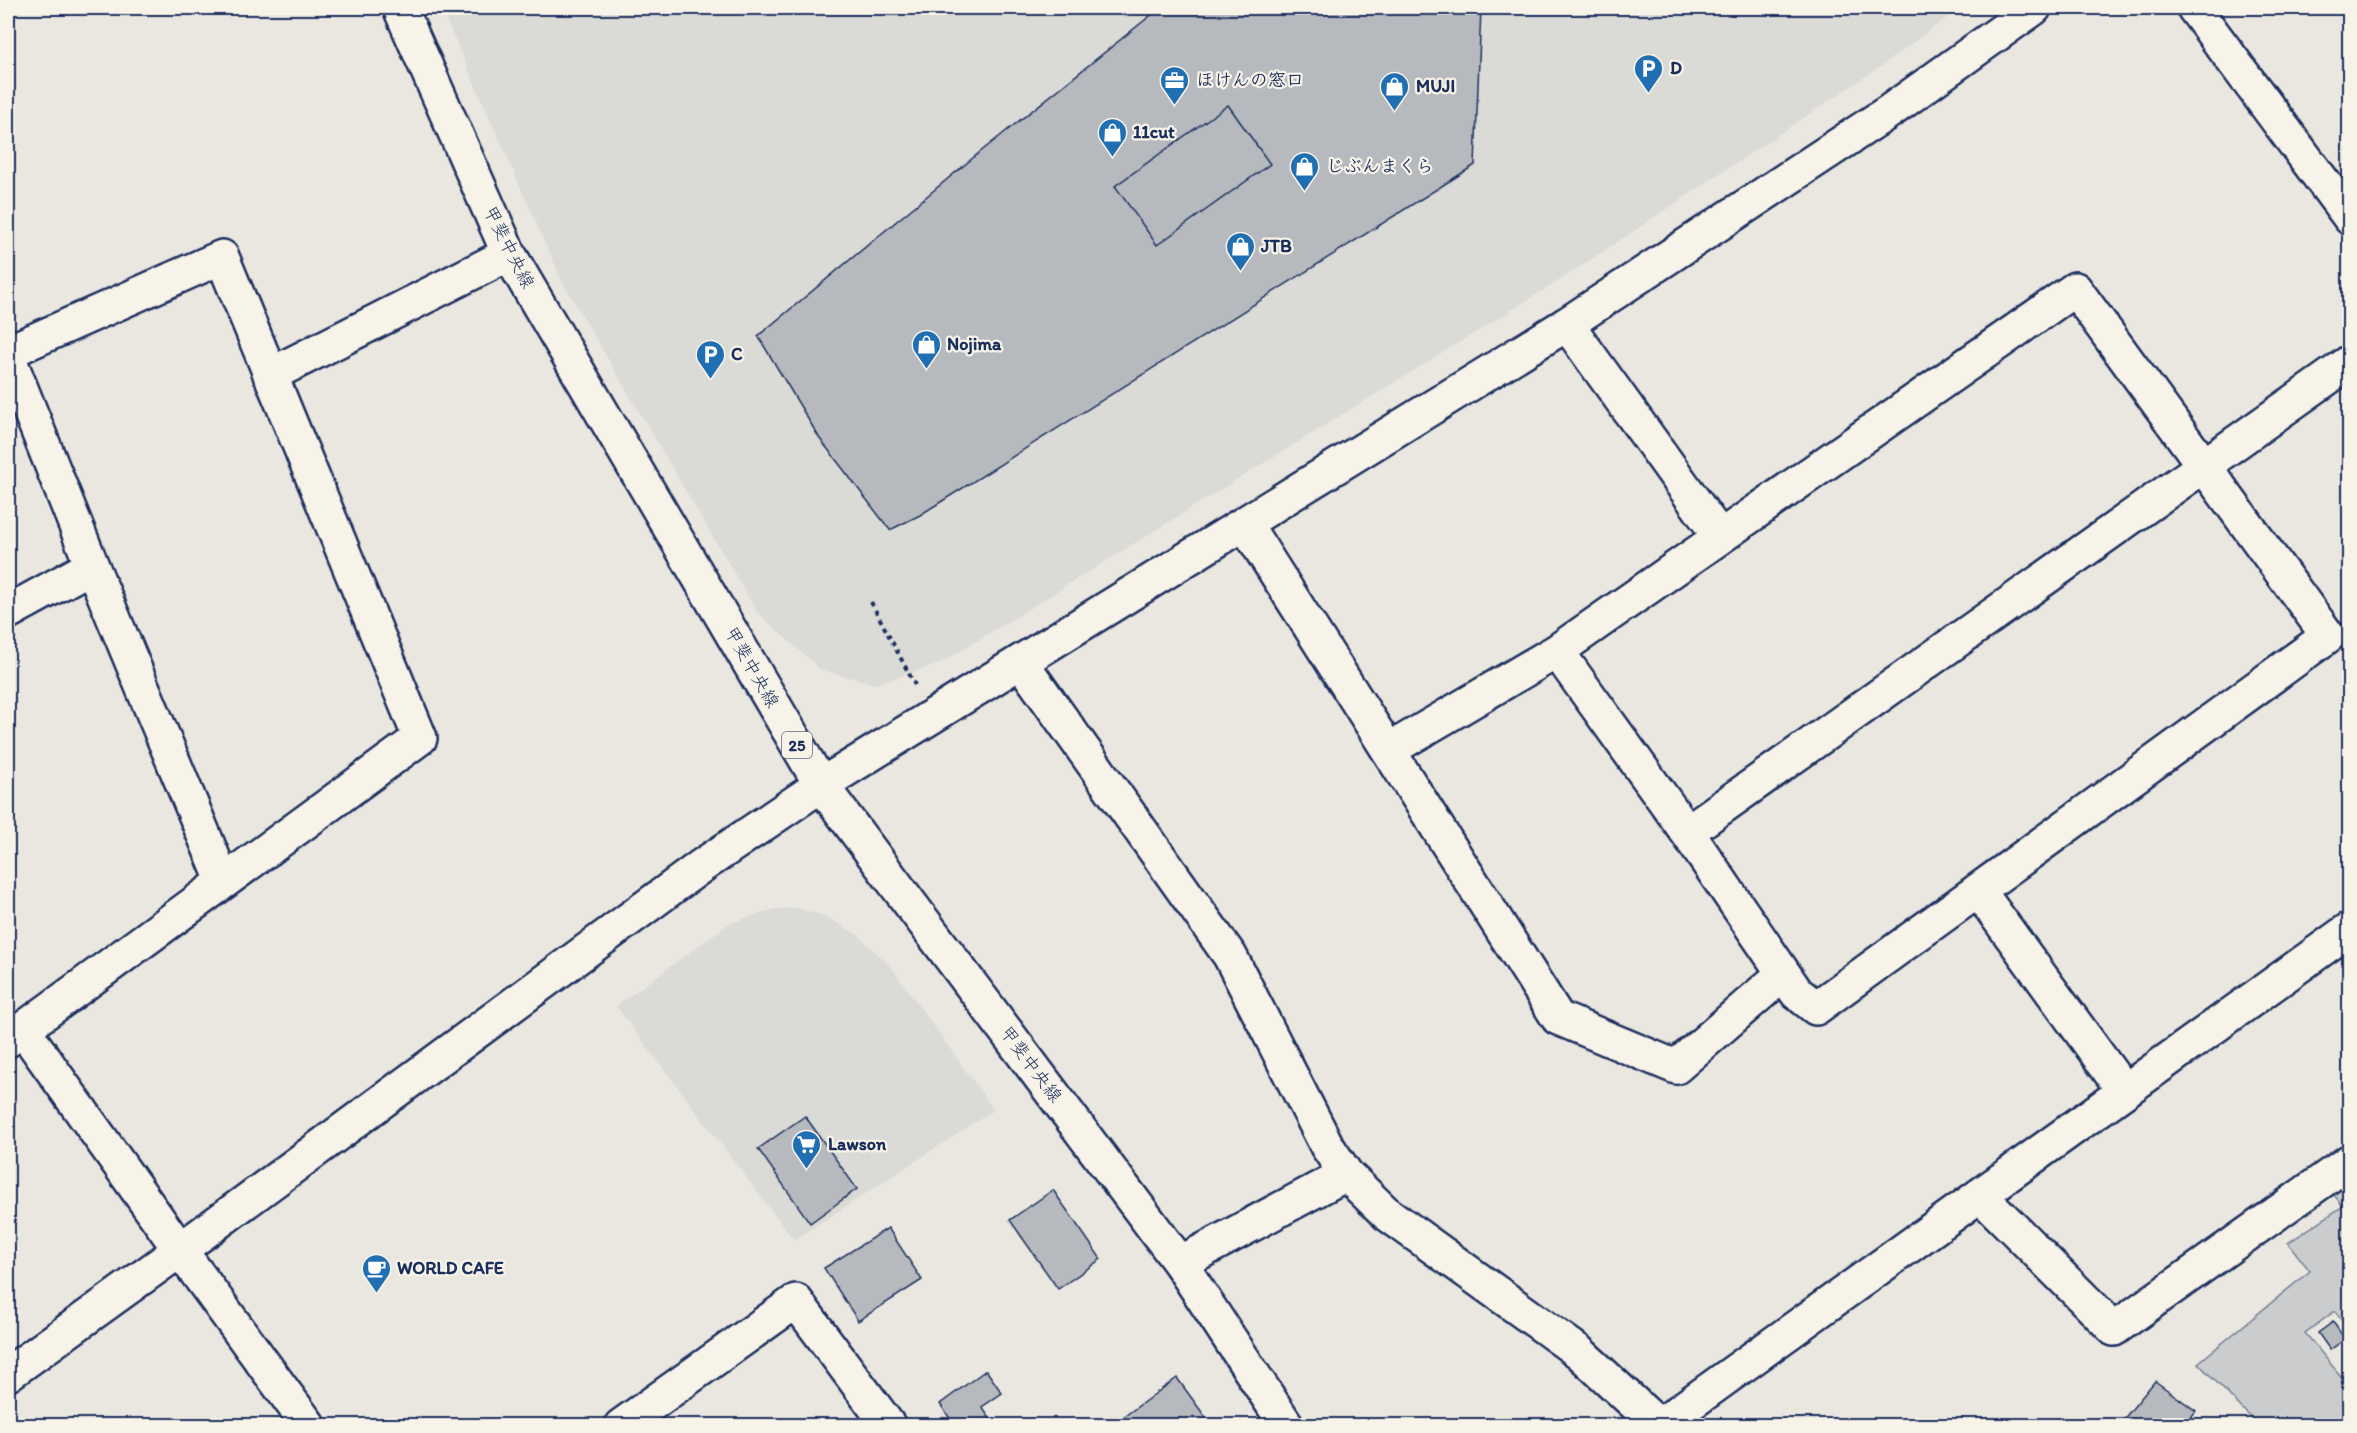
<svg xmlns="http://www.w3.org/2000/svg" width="2357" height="1433" font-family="Itim,'Klee One',sans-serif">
<rect width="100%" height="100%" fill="#eae7e0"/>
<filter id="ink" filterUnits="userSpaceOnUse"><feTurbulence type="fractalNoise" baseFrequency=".0167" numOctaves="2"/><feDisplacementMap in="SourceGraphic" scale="12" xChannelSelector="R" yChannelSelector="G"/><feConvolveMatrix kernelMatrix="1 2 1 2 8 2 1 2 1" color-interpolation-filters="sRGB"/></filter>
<g filter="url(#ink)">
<path fill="#dadad6" d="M441,8H1960L1880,67L1560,280L941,663L876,684L821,670L757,612L562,281Z
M797,908L829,918L858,935L892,968L994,1110L794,1240L616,1006L730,923L775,909Z"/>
<path fill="#cbcccd" stroke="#737e96" stroke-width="1.5" d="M2349,1161V1331L2335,1311L2305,1333L2349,1386V1425H2258L2198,1363L2310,1271L2288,1243L2343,1206L2322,1180Z"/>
<path fill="#b6babf" stroke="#1b2f5e" stroke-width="1.5" d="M1160,8H1481L1475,165L920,515L890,530L820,439L758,336L974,157Z
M1228,105L1270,164L1157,245L1115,186Z
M805,1116L857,1189L810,1223L758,1149Z
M1053,1190L1101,1259L1058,1289L1010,1220Z
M888,1228L922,1280L858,1321L824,1268Z
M2333,1322L2345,1339L2330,1350L2318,1333Z
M986,1370L1002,1393L982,1407L995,1426H955L940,1404Z
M1177,1378L1212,1426H1111Z
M2155,1381L2196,1411L2184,1426H2118Z"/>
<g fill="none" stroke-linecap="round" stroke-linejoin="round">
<defs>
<path id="street" d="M2194,8L2350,218
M1567,324L1720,537
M8,352L222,257L420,738L8,1040
M8,356L92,566L223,881
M270,375L509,254
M1245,524L1558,1018L1676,1067L1783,974
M8,612L92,566
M1021,662L1230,956L1327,1146L1346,1174L1386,1213L1579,1352L1659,1426
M1389,750L1557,651L2075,289L2328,636L1816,1008L1797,993L1687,832L1557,651
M1687,832L2350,362
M1978,890L2124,1091
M23,1029L180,1250L309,1426
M1980,1195L2114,1329L2350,1161
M1180,1263L1346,1174
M621,1426L796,1301L889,1426
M1659,1426L2350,929"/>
<path id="secondary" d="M8,1374L180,1250L700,867L821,785L1567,324L1890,111L2034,8"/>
<path id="primary" d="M400,8L509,254L821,785L1180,1263L1287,1426"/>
</defs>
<use href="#street" stroke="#1b2f5e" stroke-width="38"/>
<use href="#secondary" stroke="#1b2f5e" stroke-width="38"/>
<use href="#primary" stroke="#1b2f5e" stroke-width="38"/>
<path stroke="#1b2f5e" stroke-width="4" stroke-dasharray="4.5 4.5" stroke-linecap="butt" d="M871,602L915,685"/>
<use href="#street" stroke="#f7f3e8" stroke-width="33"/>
<use href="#secondary" stroke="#f7f3e8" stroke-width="33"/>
<use href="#primary" stroke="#f7f3e8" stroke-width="33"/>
</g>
</g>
<defs>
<symbol id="parking-pin" viewBox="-11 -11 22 30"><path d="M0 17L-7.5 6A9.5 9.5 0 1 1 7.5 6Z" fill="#1f6fb2" stroke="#f7f3e8"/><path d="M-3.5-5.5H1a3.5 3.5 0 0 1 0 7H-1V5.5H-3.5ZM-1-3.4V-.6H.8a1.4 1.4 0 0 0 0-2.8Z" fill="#fff"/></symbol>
<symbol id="office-pin" viewBox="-11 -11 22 30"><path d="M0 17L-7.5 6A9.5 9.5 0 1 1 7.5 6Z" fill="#1f6fb2" stroke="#f7f3e8"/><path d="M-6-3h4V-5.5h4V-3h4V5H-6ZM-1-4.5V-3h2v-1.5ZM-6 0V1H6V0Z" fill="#fff"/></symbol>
<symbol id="shop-pin" viewBox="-11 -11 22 30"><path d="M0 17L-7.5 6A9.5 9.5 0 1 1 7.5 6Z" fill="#1f6fb2" stroke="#f7f3e8"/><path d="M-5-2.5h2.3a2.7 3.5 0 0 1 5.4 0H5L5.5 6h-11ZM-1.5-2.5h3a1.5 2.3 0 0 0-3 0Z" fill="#fff"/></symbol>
<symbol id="supermarket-pin" viewBox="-11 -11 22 30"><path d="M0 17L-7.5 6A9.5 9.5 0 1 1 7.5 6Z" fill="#1f6fb2" stroke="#f7f3e8"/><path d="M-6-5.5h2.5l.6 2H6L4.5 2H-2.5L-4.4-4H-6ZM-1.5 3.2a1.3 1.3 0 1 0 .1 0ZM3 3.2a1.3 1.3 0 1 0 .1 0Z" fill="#fff"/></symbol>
<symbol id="cafe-pin" viewBox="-11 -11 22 30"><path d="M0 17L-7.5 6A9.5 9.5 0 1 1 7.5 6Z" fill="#1f6fb2" stroke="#f7f3e8"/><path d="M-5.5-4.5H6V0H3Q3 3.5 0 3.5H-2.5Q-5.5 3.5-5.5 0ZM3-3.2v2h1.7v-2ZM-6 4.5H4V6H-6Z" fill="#fff"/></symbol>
</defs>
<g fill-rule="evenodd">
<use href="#parking-pin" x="1632" y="52" width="33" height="45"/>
<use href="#office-pin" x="1158" y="64" width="33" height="45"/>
<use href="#shop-pin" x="1378" y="70" width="33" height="45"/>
<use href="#shop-pin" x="1096" y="116" width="33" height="45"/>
<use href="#shop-pin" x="1288" y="150" width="33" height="45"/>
<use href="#shop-pin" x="1224" y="230" width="33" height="45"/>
<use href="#shop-pin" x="910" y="328" width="33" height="45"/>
<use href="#parking-pin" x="694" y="338" width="33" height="45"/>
<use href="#supermarket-pin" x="790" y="1128" width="33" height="45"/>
<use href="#cafe-pin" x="360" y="1252" width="33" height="45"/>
</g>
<g text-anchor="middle" stroke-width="4.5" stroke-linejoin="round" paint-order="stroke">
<rect fill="#f7f3e8" stroke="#5d6a87" stroke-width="1.5" x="782" y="732" width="30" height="26" rx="4.5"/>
<g font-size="16" font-weight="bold" fill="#1b2f5e">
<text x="797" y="751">25</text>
</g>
<g font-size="18" font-weight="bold" fill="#1b2f5e" stroke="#f7f3e8" text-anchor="start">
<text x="1670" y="74">D</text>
<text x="1196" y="86">ほけんの窓口</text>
<text x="1416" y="92">MUJI</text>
<text x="1133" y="138">11cut</text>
<text x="1326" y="172">じぶんまくら</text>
<text x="1261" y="252">JTB</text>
<text x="947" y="350">Nojima</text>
<text x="731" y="360">C</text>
<text x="828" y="1150">Lawson</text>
<text x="397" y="1274">WORLD CAFE</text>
</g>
<g font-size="18" fill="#1b2f5e" stroke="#f7f3e8">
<text transform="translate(509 247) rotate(63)" y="6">甲斐中央線</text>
<text transform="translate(752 667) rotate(60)" y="6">甲斐中央線</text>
<text transform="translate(1031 1064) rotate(53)" y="6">甲斐中央線</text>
</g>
</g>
<rect width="2357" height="1433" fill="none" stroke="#f7f3e8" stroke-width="30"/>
<rect x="15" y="15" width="2327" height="1403" fill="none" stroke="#1b2f5e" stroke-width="2" filter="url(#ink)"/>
</svg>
